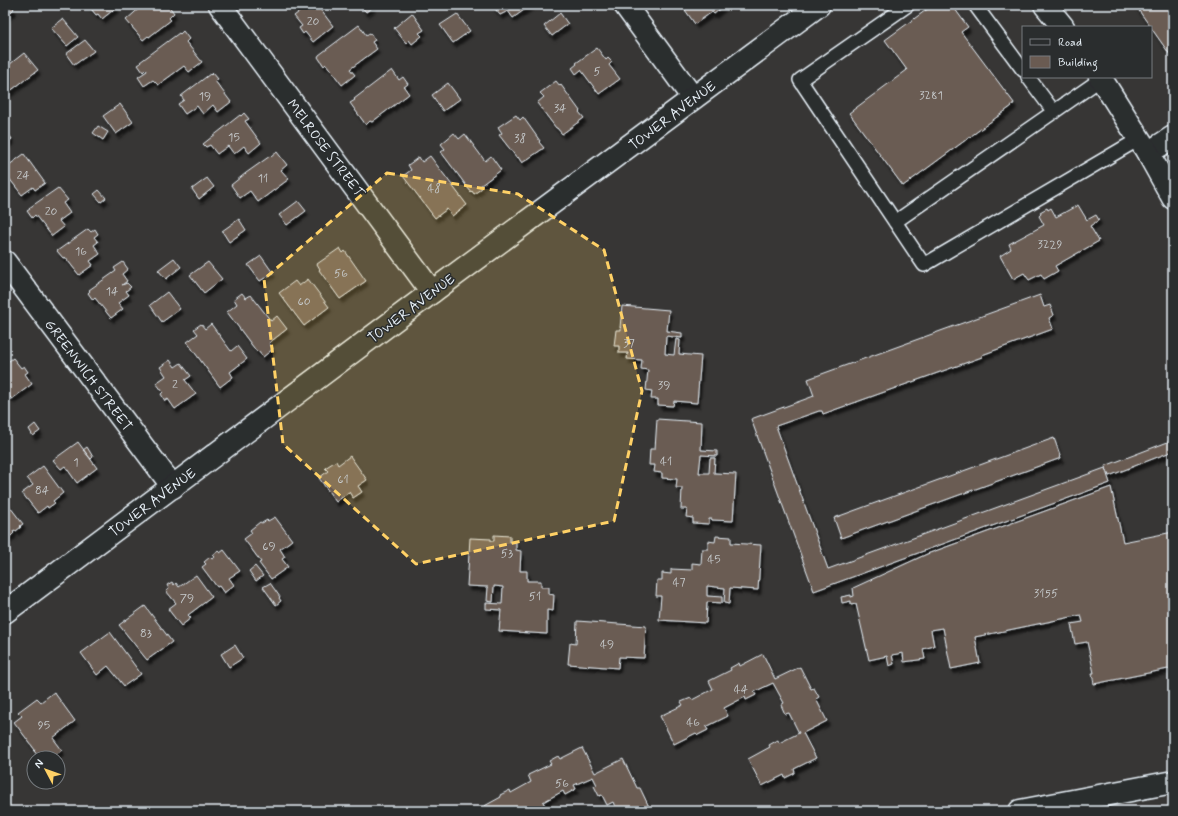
<svg xmlns="http://www.w3.org/2000/svg" width="1178" height="816" font-family="Mynerve,sans-serif">
<defs>
<filter id="shadow"><feDropShadow dx="2.5" dy="4.5" stdDeviation="1" flood-color="#0009"/></filter>
</defs>
<rect width="100%" height="100%" fill="#373635"/>
<filter id="ink" filterUnits="userSpaceOnUse"><feTurbulence type="fractalNoise" baseFrequency=".025" numOctaves="2"/><feDisplacementMap in="SourceGraphic" scale="8" xChannelSelector="R" yChannelSelector="G"/><feConvolveMatrix kernelMatrix="1 2 1 2 8 2 1 2 1" color-interpolation-filters="sRGB"/></filter>
<g filter="url(#ink)">
<path fill="#6a5b52" stroke="#e8f1f8" filter="url(#shadow)" d="M5,5H11L14,9L5,18Z
M88,5H115L117,7L102,19L98,14L96,15Z
M143,5H168L174,13L169,18L171,20L149,37L148,36L143,40L126,20Z
M308,5H317L333,26L313,42L305,32L303,34L299,28L302,26L294,16Z
M360,5H372L373,7L366,12Z
M492,5H531L513,18L508,11L500,15Z
M690,5H724V6L714,14L712,12L695,24L685,10Z
M933,5H952L968,27L961,32L1014,103L1012,106L903,186L849,113L907,70L885,40Z
M1135,5H1168L1173,13V59Z
M412,13L424,30L419,33L422,36L412,44L409,40L406,43L394,28Z
M560,13L568,24L552,36L544,26Z
M457,14L470,31L453,43L440,25Z
M63,19L78,37L67,46L51,28Z
M359,25L366,35L370,33L375,40L372,42L377,49L350,69L355,75L342,85L326,64L324,66L318,57L319,55Z
M183,31L189,39L186,42L202,62L189,72L184,66L158,85L153,80L144,86L138,77L147,71L146,69L143,72L138,65L141,63L140,62L179,33L180,34Z
M85,40L94,51L74,65L66,54Z
M597,48L606,60L608,58L612,62L609,65L620,79L599,94L581,70L576,74L572,68L577,64L576,63Z
M24,53L38,70L5,95V68Z
M392,70L399,80L403,77L408,84L404,87L409,94L372,122L370,121L366,125L350,103L355,100L354,99Z
M213,73L218,79L215,81L231,102L218,112L213,105L203,114L197,106L185,114L178,104L184,100L181,96L210,74L211,75Z
M556,81L560,86L561,85L580,111L579,112L584,118L562,134L557,128H556L537,103L544,97L540,93Z
M448,83L460,99L443,111L432,95Z
M120,104L133,122L116,134L103,116Z
M244,113L249,119L245,121L261,143L249,153L244,146L234,154L228,146L217,154L210,145L206,147L203,144L240,115L241,116Z
M516,115L520,120L523,117L540,141L539,142L544,148L522,163L518,157L517,158L499,135L502,133L498,127Z
M98,126L108,132L103,140L93,133Z
M5,129L12,139L5,145Z
M454,133L459,139L465,134L485,161L491,156L501,170L480,186L482,188L474,194L472,191L471,192L441,152L445,149L441,144Z
M277,152L287,165L281,170L289,179L258,202L250,191L240,198L231,185L246,173L270,156L271,157Z
M24,154L45,183L35,190L33,187L22,195L5,173V168Z
M430,156L467,205L452,216L447,209L435,218L403,176L411,170L408,165L419,157L422,162Z
M207,178L214,187L199,199L192,189Z
M58,188L68,200L63,203L70,213L59,221L64,227L52,236L35,215L32,218L27,211L30,209L29,208Z
M99,190L106,198L101,202L94,194Z
M298,201L306,211L287,225L279,215Z
M1078,205L1087,220L1096,215L1099,220L1090,226L1099,241L1055,266L1058,271L1044,279L1041,274L1029,280L1024,273L1013,279L1000,256L1011,249L1009,244L1044,225L1039,216L1041,214L1040,212L1047,208L1048,210L1051,208L1056,217Z
M239,219L246,230L229,242L222,231Z
M88,229L91,232L95,229L98,234L94,237L98,242L94,245L100,254L90,261L93,265L79,275L65,257L63,258L57,251Z
M340,248L343,253L345,251L366,281L340,299L319,270L320,269L317,264Z
M261,256L273,273L260,281L248,265Z
M174,258L181,267L166,279L158,270Z
M123,262L128,269L122,274L127,281L122,285L127,283L131,287L126,291L129,295L118,303L123,309L111,318L95,298L93,300L88,293L90,291L89,290L116,271L114,268Z
M208,262L222,279L204,293L190,275Z
M308,279L329,307L304,326L279,293L295,281L299,286Z
M167,292L180,309L162,322L150,305Z
M242,293L246,298L251,295L271,321L277,316L287,329L269,343L273,349L263,357L258,351L257,352L227,312L237,304L234,299Z
M1040,295L1044,307L1050,305L1054,315L1049,318L1053,329L982,355V357L823,414L822,411H819L776,426L828,569L1105,468L1110,483L814,591L751,419L814,396L808,379Z
M622,306L669,310L667,331L682,333V338L666,336L665,354L674,355L676,339L680,340L679,354L701,356L697,403L674,401L673,406L658,405V399H651L652,391L646,390L648,370L641,369L642,360L627,359L628,353H619V346H614L616,330H621V327L620,328Z
M201,324L205,329L211,324L231,351L237,346L247,359L230,372L233,377L220,387L187,342L198,334L194,329Z
M13,358L21,368L24,366L28,372L25,374L32,384L12,399L8,395L7,396L5,393L6,392L5,390V364Z
M170,360L175,367L181,363L191,376L185,380L196,394L175,409L168,399L165,401L161,394L163,392L156,383L166,376L160,367Z
M657,419L702,422L701,450L717,451V456L701,455L699,473H709L710,458H715L714,473L736,474L733,521L712,520V519H709V524L693,523V518L686,517L687,509H681L682,488H676L677,479L662,478V473L654,472L655,465H649L650,449H655Z
M35,424L40,431L33,436L29,429Z
M1054,438L1061,458L841,538L834,518Z
M1173,440V451L1109,476L1105,466Z
M78,442L97,468L77,483L65,466L61,469L53,460Z
M87,447L93,457L91,459L83,450Z
M350,456L367,480L358,486L362,492L353,498L349,492L336,502L319,478L328,471L325,468L336,461L338,465Z
M43,466L63,493L53,501L55,503L48,508L47,506L38,513L22,493L33,485L27,478Z
M1111,487L1123,542L1173,532V668L1094,684L1092,673H1094L1087,642L1075,644L1071,624L1083,622L1081,615L975,637L980,663L951,669L943,628L931,630L934,646L923,649L925,659L904,662L903,653L892,655L894,664L889,666L887,656L869,660L856,604L851,605V601L842,603L841,597L851,595V597L854,596L853,588L927,554Z
M7,503L23,524L20,526L21,527L16,531L14,530L13,532L14,533L8,539L6,536L5,537V505Z
M275,517L292,540L280,549L285,557L282,559L288,567L271,579L259,563L261,562L244,539L252,533L250,530L260,522L262,523L267,520L268,521Z
M494,535L510,536V542H516V550L521,551L520,571H527V581H541V587H549V594L554,595L553,611L547,610V634L499,631L501,610L486,609V603L502,604L503,587L494,586L493,602L487,601L488,587L467,586L470,538L491,539V541H494Z
M716,536L731,537V543L761,545L758,590L730,588L729,604L724,603L725,588L707,586V596L722,597V603L707,602L706,623L659,620L661,596H656L657,580H662V573L671,574V569L692,570V563L701,564L702,549H708V541L715,542Z
M224,550L240,571L229,578L234,585L224,593L219,586L217,587L202,567L206,564L204,562L210,557L212,559L215,557L213,555L218,551L220,553Z
M255,566L263,576L256,581L249,571Z
M196,575L212,597L188,615L191,618L181,626L168,609L176,603L166,591L169,589L167,585L172,582L174,585L176,583L179,587Z
M270,583L280,597L279,598L281,601L276,605L263,587Z
M145,606L172,642L147,660L119,625Z
M577,621L646,626L644,658L619,657L618,668L568,664L570,643L576,644Z
M110,632L141,674L124,686L108,666L97,675L81,653Z
M235,645L243,658L229,667L221,654Z
M763,654L775,679L800,667L811,689L814,688L819,697L816,699L827,721L803,733L816,758L794,769L795,773L785,778L784,775L762,786L748,759L770,747L769,745L778,740L779,743L799,733L789,713L785,714L781,705L784,703L773,683L754,692L756,695L746,700L745,697L724,708L728,716L706,727L708,730L698,735L696,733L674,744L660,716L683,705L681,702L691,698L692,700L713,689L709,681L731,670L730,668L739,663L740,666Z
M54,692L75,721L53,738L62,750L51,758H44L41,755L39,757L34,751L35,750L14,722L22,716L18,712L37,698L41,702Z
M582,748L595,773L623,759L637,788H640L651,811H617L613,802L607,805L602,795L599,796L594,786L597,785L593,777L574,785L576,789L565,795L563,791L543,802L547,809L543,811H480L479,809L501,797L500,795L510,790L511,793L531,782L528,775L551,764L549,761L558,756L560,759Z"/>
<g fill="none" stroke-linecap="round" stroke-linejoin="round">
<defs>
<path id="lane" d="M908,5L800,80L924,265L1139,139
M975,5L1023,70
M1028,77L1054,112
M895,222L1101,79"/>
<path id="street" d="M220,5L432,292
M625,5L693,98
M1148,153L1173,137
M5,262L173,487
M1020,811L1173,782"/>
<path id="secondary" d="M5,612L432,292L819,5"/>
<path id="primary" d="M1045,5L1063,27
M1100,77L1148,153L1173,198"/>
</defs>
<use href="#lane" stroke="#e8f1f8" stroke-width="16"/>
<use href="#street" stroke="#e8f1f8" stroke-width="25"/>
<use href="#secondary" stroke="#e8f1f8" stroke-width="25"/>
<use href="#primary" stroke="#e8f1f8" stroke-width="25"/>
<use href="#lane" stroke="#2a2d2e" stroke-width="13"/>
<use href="#street" stroke="#2a2d2e" stroke-width="22"/>
<use href="#secondary" stroke="#2a2d2e" stroke-width="22"/>
<use href="#primary" stroke="#2a2d2e" stroke-width="22"/>
</g>
</g>
<path fill="#ffd166" fill-opacity="0.2" stroke="#ffd166" stroke-width="3" stroke-dasharray="8 5" stroke-linejoin="round" d="M387,173L518,194L604,250L642,391L614,521L416,564L283,444L264,279Z"/>
<g text-anchor="middle" stroke-width="3" stroke-linejoin="round" paint-order="stroke">
<g font-size="12" fill="#c8ccce">
<text x="313" y="25">20</text>
<text x="597" y="75">5</text>
<text x="931" y="99">3281</text>
<text x="205" y="100">19</text>
<text x="560" y="112">34</text>
<text x="234" y="141">15</text>
<text x="520" y="142">38</text>
<text x="23" y="179">24</text>
<text x="263" y="182">11</text>
<text x="434" y="192">48</text>
<text x="51" y="215">20</text>
<text x="1050" y="248">3229</text>
<text x="81" y="255">16</text>
<text x="341" y="277">56</text>
<text x="112" y="295">14</text>
<text x="304" y="305">60</text>
<text x="629" y="347">37</text>
<text x="175" y="388">2</text>
<text x="664" y="389">39</text>
<text x="666" y="465">41</text>
<text x="76" y="466">1</text>
<text x="343" y="483">61</text>
<text x="42" y="494">84</text>
<text x="269" y="550">69</text>
<text x="507" y="557">53</text>
<text x="714" y="563">45</text>
<text x="679" y="586">47</text>
<text x="1046" y="597">3155</text>
<text x="535" y="600">51</text>
<text x="187" y="602">79</text>
<text x="146" y="637">83</text>
<text x="607" y="648">49</text>
<text x="741" y="693">44</text>
<text x="693" y="726">46</text>
<text x="44" y="729">95</text>
<text x="562" y="787">56</text>
</g>
<g font-size="14" fill="#e8f1f8" stroke="#2a2d2e">
<text transform="translate(672 115) rotate(-37)" y="5">TOWER AVENUE</text>
<text transform="translate(326 148) rotate(53)" y="5">MELROSE STREET</text>
<text transform="translate(411 308) rotate(-37)" y="5">TOWER AVENUE</text>
<text transform="translate(89 375) rotate(53)" y="5">GREENWICH STREET</text>
<text transform="translate(152 502) rotate(-37)" y="5">TOWER AVENUE</text>
</g>
</g>
<rect width="1178" height="816" fill="none" stroke="#2a2d2e" stroke-width="20"/>
<rect x="10" y="10" width="1158" height="796" fill="none" stroke="#e8f1f8" stroke-width="1.5" filter="url(#ink)"/>
<rect x="1022" y="26" width="130" height="52" fill="#2a2d2e" stroke="#767b7f"/>
<rect x="1030" y="39" width="20" height="6" fill="#2a2d2e" stroke="#767b7f"/>
<text x="1058" y="46" font-size="12" fill="#e8f1f8">Road</text>
<rect x="1030" y="56" width="20" height="12" fill="#6a5b52" stroke="#767b7f"/>
<text x="1058" y="66" font-size="12" fill="#e8f1f8">Building</text>
<g transform="translate(46 770) rotate(311)"><circle r="19" fill="#2a2d2e" stroke="#767b7f"/>
<path d="M0-3L7 15L0 10L-7 15Z" fill="#ffd166"/>
<text y="-6" font-size="11" font-weight="bold" text-anchor="middle" fill="#e8f1f8">N</text>
</g>
</svg>
